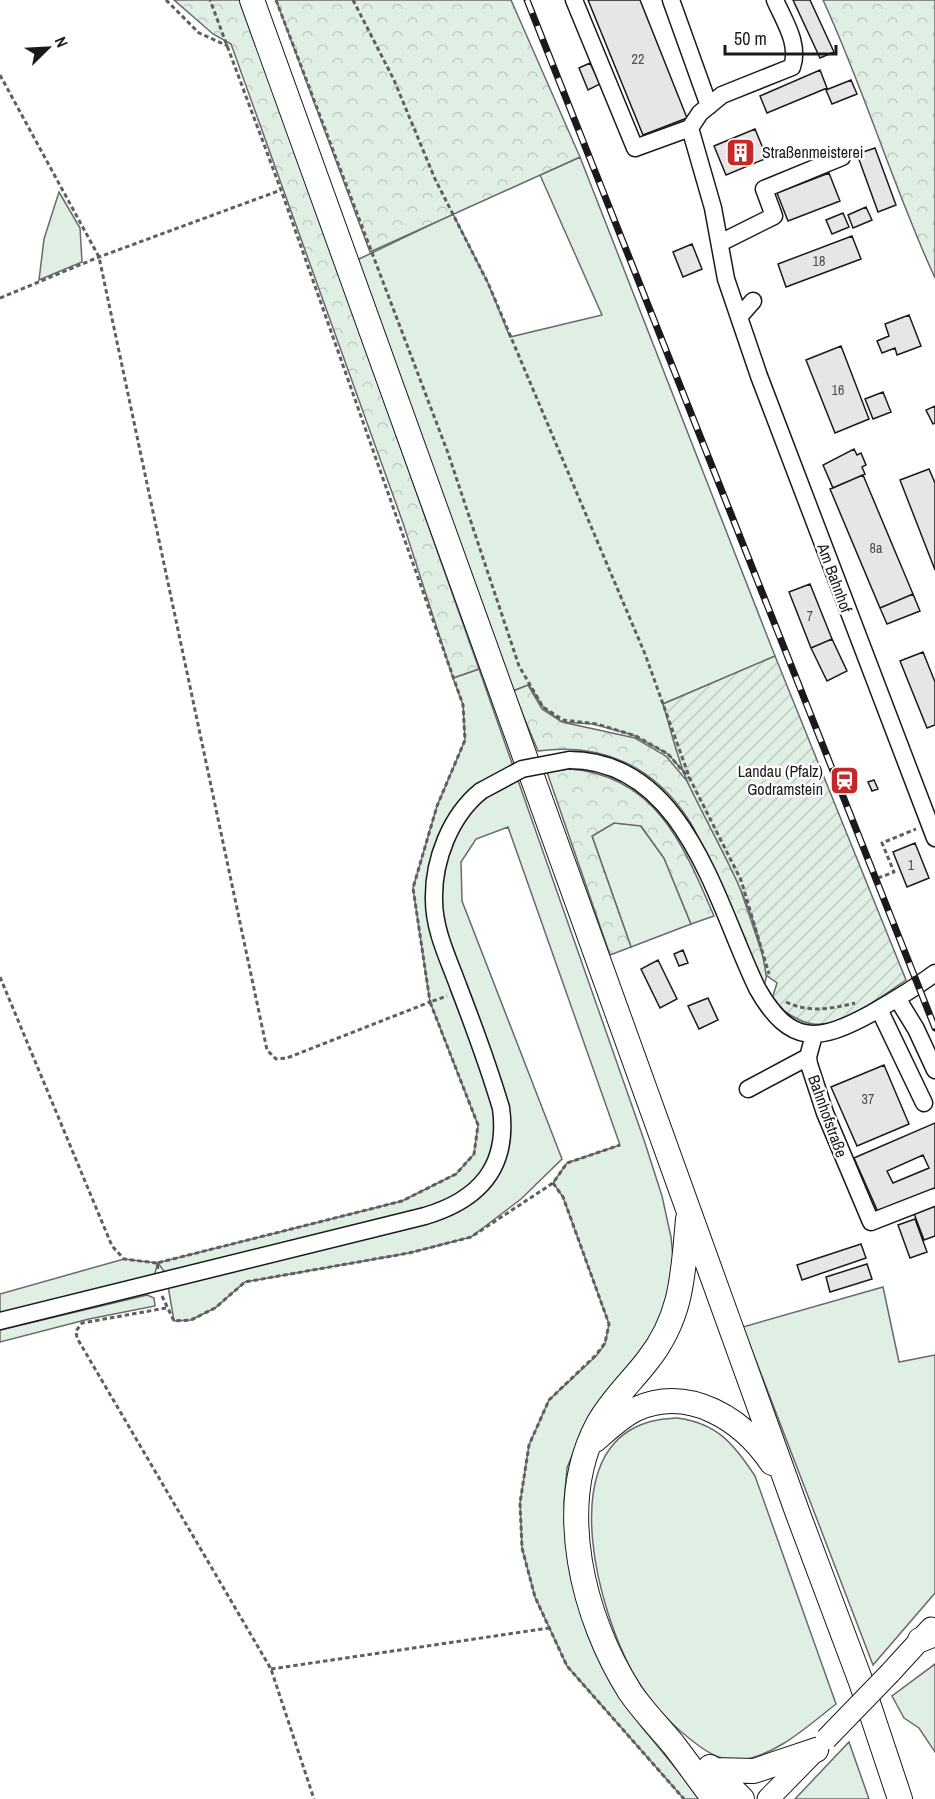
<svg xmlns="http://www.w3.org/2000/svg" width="935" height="1799" font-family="'Archivo Narrow',sans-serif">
<defs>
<pattern id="forest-crowns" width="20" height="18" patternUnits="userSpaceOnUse" patternTransform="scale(1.5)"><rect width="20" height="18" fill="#e0efe3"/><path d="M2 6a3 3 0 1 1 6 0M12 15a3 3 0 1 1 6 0" fill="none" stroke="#c0ccc2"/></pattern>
<pattern id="garden-furrows" width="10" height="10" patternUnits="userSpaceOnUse" patternTransform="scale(1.5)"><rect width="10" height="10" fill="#e0efe3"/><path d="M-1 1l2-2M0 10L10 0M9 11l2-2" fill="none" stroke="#c0ccc2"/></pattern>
</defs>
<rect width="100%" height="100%" fill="#fff"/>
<path fill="#e0efe3" stroke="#6a6a6a" stroke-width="1.5" d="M580,157L775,656L663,704L690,779L668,754L633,735L593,724L562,722L543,707L529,685L513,691L357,260L453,214L488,283L510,337L602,315L540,175Z
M59,192L80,228L82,262L39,280L44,239Z
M479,669L644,1140L662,1196L671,1237L674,1268L666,1318L591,1416L582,1431L567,1468L564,1503L568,1554L617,1691L641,1726L701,1799H684L567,1666L535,1597L522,1548L520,1503L529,1445L549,1400L596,1356L605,1344L609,1324L563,1197L553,1183L567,1163L620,1145L508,827L476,839L461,862L462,901L562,1159L521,1199L471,1237L409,1253L245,1282L215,1308L191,1320L174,1321L166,1274L158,1263L154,1276L0,1316V1294L124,1259L157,1263L402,1201L456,1174L474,1154L478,1125L430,1002L413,888L437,806L465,740L463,705L453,678Z
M614,823L640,825L664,858L691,924L631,947L592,836Z
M883,1287L899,1362L935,1355V1593L873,1665L743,1327Z
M147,1295L154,1298L155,1306L89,1319L0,1342V1330Z
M677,1418C717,1423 734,1444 755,1476L836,1704C809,1725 775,1757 739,1760C719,1761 705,1751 690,1739C667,1721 646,1696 632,1671C600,1613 557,1462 638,1426C650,1420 664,1419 677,1418Z
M935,1664V1752L919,1728L904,1718L892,1696Z
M849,1742L869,1799H795Z"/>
<path fill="url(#forest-crowns)" stroke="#6a6a6a" stroke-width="1.5" d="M174,0H242L479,669L453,678L403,523L231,44L213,34Z
M276,0H511L580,157L370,252Z
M823,0H935V278C893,187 865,91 823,0Z
M528,685L542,709L562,722L635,738L666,756L687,781L738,882L764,959L767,974L763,991C749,958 736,926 722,893C712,869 703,844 690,822C655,766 601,742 538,751L513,691Z
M569,769C656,775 684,846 714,916L691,924L664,858L641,826L614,823L592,836L631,947L610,955L547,772Z"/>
<path fill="url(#garden-furrows)" stroke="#6a6a6a" stroke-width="1.5" d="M775,656L906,980C884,995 840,1028 813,1024C798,1022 783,1010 771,1002L777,983L766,975C757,905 717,845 688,783C677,758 671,730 663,704Z"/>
<path fill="#e6e6e6" stroke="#1a1a1a" stroke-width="1.5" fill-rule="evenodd" d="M588,0H640L687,118L643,135Z
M793,0H810L834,52L820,58Z
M590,63L600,84L588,90L579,68Z
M820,70L827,88L767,113L760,96Z
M851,80L857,94L832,104L826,90Z
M755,129L767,158L726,175L714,146Z
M875,148L896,205L878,212L857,154Z
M829,173L840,201L788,221L777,193Z
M866,207L872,220L853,228L848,215Z
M843,213L849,227L832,234L826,220Z
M852,236L861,259L786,287L778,264Z
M692,244L702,269L683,277L673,252Z
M909,315L921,346L897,355L895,348L882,353L877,341L889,336L885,324Z
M841,346L869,419L835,433L806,360Z
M883,392L891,412L873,419L865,399Z
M935,406V423L933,424L926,410Z
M854,449L857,455L861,453L866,465L862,467L865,474L833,488L823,465Z
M929,469L935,483V570L900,480Z
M863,475L913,594L880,608L830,489Z
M810,584L832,639L811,648L789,592Z
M913,594L920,611L887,624L880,608Z
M832,639L847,671L827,681L811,648Z
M923,652L935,682V725L927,728L900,661Z
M874,780L878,789L872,791L868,782Z
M915,843L929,878L907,887L893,852Z
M683,950L688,963L679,966L674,954Z
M658,960L677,999L660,1008L641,969Z
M708,998L718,1020L699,1029L688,1006Z
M884,1065L909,1124L857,1146L831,1087Z
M935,1123V1188L878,1212L854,1158ZM923,1155L929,1168L893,1183L887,1171Z
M935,1203V1236L924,1240L913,1211Z
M915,1219L927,1252L910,1258L898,1225Z
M861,1244L866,1258L802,1280L797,1265Z
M867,1264L872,1279L830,1292L826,1277Z"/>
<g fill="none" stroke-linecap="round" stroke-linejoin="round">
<defs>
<path id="minor" d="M574,0L635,148L690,128L700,113L722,95L792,67C800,44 784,21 775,0
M671,0L709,106
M690,128L713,208L726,279L759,376L935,838
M720,243L774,216L764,189L842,157
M739,317L753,301
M569,760C685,760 716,903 757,988C790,1047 819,1042 872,1013C893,1001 915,988 935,973
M897,998L916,1029L935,1070
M879,1009L924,1103
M814,1035L808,1057L809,1064L825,1113L871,1222L935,1197
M748,1089L808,1057
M0,1321L425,1216C479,1200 509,1167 501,1108C489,1068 474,1027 459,988C449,960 434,931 434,900C433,861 450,816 481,791"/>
<path id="major" d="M890,1673L931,1628
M768,1799L818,1748"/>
<path id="highway" d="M252,0L798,1514L861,1682L900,1799
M688,1219C683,1273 683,1315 648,1360C632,1381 611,1400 598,1424C554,1506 583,1618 630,1692C643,1711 659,1727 673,1744C687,1762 700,1781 714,1799
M595,1440C608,1429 621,1416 636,1409C690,1385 743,1420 772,1463
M920,1640L935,1634
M710,1767L742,1799
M714,1770L754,1771L816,1750"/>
</defs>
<use href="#minor" stroke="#1a1a1a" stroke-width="19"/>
<use href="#major" stroke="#1a1a1a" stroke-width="23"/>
<use href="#highway" stroke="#1a1a1a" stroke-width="26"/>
<path stroke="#5f5f5f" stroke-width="3" stroke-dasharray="4.5 3" stroke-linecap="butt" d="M166,0L199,33L228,46
M276,0L448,453L519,666L543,707L563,720L597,724L636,736L668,754L689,778
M353,0L394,80L435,179L488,283L645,654L690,779L741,880L769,974
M0,75L99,257L267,1050L276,1059L287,1058L430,1002L413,888L437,806L465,740L463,705L281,190L210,0
M0,298L99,257L281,190
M878,878L894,872L882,843L916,829
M0,977L112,1246L124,1259L157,1263
M786,1002C810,1013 830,1009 855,1003
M553,1183L563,1197L609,1324L605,1343L596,1355L549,1400L529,1445L520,1503L522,1548L535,1597L567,1666L684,1799
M158,1269L157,1263L402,1201L456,1174L474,1154L478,1125L430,1002L447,996
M162,1296L174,1321L191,1320L215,1308L245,1282L409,1253L471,1237L553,1183L567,1163L620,1145
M166,1308L82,1323L76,1331L77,1338L271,1669L314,1799
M271,1669L549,1628"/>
<use href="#minor" stroke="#fff" stroke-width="16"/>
<use href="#major" stroke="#fff" stroke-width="21"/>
<use href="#highway" stroke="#fff" stroke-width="24"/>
<defs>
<path id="rail" d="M527,0L935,1028"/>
</defs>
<use href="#rail" stroke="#1a1a1a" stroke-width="7"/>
<use href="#rail" stroke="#fff" stroke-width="4.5" stroke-dasharray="14" stroke-linecap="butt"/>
<defs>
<path id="minor-bridge" d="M481,791L522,769L569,760"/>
<path id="major-bridge" d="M826,1739L890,1673"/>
</defs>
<use href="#minor-bridge" stroke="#1a1a1a" stroke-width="19" stroke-linecap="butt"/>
<use href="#major-bridge" stroke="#1a1a1a" stroke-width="23" stroke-linecap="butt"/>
<use href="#minor-bridge" stroke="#fff" stroke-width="16"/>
<use href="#major-bridge" stroke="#fff" stroke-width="21"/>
</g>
<defs>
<symbol id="building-square" viewBox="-11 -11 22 22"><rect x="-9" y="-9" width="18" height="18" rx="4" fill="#c62828" stroke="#fff"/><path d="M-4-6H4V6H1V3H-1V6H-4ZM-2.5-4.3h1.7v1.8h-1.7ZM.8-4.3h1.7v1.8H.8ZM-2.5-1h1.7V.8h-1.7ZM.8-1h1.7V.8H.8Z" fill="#fff"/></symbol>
<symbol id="station-square" viewBox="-11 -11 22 22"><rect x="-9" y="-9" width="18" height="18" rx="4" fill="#c62828" stroke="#fff"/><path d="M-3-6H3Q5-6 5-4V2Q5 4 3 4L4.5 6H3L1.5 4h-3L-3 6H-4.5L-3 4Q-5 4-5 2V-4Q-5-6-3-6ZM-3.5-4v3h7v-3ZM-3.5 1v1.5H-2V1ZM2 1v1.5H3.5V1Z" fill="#fff"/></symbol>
</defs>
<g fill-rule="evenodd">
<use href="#building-square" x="724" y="136" width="33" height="33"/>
<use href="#station-square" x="828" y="764" width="33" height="33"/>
</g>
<g text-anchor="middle" stroke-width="4.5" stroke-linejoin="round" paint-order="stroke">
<g font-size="14" fill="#4d4d4d">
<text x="638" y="64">22</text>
<text x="819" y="266">18</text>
<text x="838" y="395">16</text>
<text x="876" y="553">8a</text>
<text x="810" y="621">7</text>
<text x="911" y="870">1</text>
<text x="868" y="1104">37</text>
</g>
<g font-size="16" fill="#1a1a1a" stroke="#fff" text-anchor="start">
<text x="762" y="158">Straßenmeisterei</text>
<text x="823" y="777" text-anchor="end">Landau (Pfalz)<tspan x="823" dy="18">Godramstein</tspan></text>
</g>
<g font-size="16" fill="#1a1a1a" stroke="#fff">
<text transform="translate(835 578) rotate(70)" y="6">Am Bahnhof</text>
<text transform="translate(828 1116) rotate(70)" y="6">Bahnhofstraße</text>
</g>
</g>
<g transform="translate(48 48) rotate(66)" stroke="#ffffff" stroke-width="4.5" paint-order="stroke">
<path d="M0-4.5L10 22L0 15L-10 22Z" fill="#1a1a1a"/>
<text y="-9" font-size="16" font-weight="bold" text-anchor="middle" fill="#1a1a1a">N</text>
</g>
<path d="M725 45v9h111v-9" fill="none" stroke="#1a1a1a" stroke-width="3"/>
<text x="734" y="45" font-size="18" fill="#1a1a1a" stroke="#ffffff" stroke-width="4.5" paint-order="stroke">50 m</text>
</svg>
